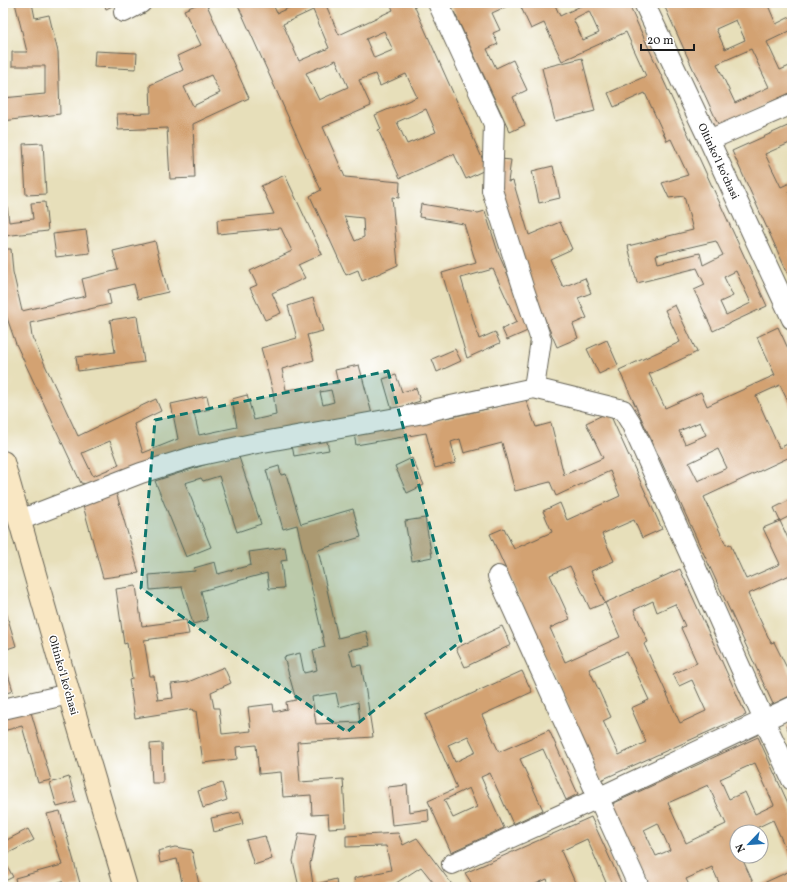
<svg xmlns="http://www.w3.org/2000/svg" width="795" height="890" font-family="Vollkorn,serif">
<rect width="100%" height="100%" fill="#fff"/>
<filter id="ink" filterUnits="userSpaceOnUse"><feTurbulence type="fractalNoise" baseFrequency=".025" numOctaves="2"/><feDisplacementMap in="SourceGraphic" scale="8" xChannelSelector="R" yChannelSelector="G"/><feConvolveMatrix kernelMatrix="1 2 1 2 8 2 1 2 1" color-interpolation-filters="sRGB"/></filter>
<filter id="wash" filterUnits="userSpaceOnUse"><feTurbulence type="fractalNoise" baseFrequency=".012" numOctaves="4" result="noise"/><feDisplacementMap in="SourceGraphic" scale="16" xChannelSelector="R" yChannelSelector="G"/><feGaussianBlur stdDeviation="0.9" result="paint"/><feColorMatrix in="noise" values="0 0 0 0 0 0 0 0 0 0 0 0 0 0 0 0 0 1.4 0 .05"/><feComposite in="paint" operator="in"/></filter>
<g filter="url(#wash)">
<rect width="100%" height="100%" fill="#e7dfba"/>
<g id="blocks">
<path fill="#d3a272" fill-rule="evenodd" d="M15,3H32L35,18L49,15L58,52L60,114L3,121V98L45,94V66H12V52H27Z
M104,3H119L106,9Z
M200,3H206L249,98L193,124L195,178L170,179L167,128L118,130L117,114L151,113L150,85L183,70L177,56L201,45L184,10ZM211,75L220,93L193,106L184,87Z
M237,3H272L277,13L300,3H325L339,35L393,10L390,3H413L487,169L466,179L454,154L400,178L378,130L381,129L375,115L417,97L406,74L380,86L375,74L359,80L371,106L323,127L345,177L400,182L399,198L392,197L398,265L362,281L358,270L346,275L310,196L321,190ZM313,10L329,48L299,61L283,24ZM384,31L393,50L374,58L366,39ZM336,60L348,87L319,100L306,73ZM426,109L436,132L407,144L397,122ZM344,216L363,218L364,237L355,241Z
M450,3H514L492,13L500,30L493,33L498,44L487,49L496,68L513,60L527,90L513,97L525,125L510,132Z
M519,3H554L560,16L587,3H628L767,306L713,331L694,290L705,285L697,268L637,283L628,246L693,230L684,196L669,198L662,183L688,175L671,139L667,141L645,93L614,107L608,93L646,76L626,32L562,61L544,23L531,29ZM589,11L599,33L583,40L573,19ZM716,241L723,255L703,265L700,253L658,263L656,255ZM736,271L751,303L726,315L720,302L733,296L724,277Z
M663,3H767L776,24L792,16V30L767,42L780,70L792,65V92L719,126ZM736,20L745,40L725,49L716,29ZM751,49L769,87L735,103L717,64Z
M95,51L137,53L136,69L94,67Z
M582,58L595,111L555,121L542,68Z
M792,124V142L765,154L781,187L792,182V191L789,192L792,198V283L732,151Z
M43,143L46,194L26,195L23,144Z
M501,159L511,160L508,182L513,181L529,235L560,222L572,249L550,259L563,287L585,278L591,293L578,298L587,318L573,324L578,338L557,347L518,257L497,185Z
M553,166L560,198L539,203L532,171Z
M285,175L322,254L298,265L305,278L272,293L281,313L265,320L250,288L257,285L250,271L292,251L281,228L218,234L217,220L274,214L261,186Z
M45,202L48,231L3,236V206H7L9,222L33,219L31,203Z
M421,204L478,213L485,211L499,255L532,329L507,340L502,329L517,322L493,269L461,278L479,339L495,332L500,343L467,358L442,273L476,263L464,224L419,217Z
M86,230L90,253L56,257L53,234Z
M155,241L168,292L138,299L134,284L108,290L111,304L30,323L32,337L78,436L156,399L161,411L134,424L143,453L178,439L171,404L207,396L210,409L194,413L199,435L237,427L232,399L247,395L254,420L276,415L273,392L268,373L261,348L297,338L288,306L313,298L323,331L307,335L314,360L282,369L286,390L338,383L335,370L359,365L372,414L239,438L180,450L181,452L94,485L81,483L16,344L6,315L3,302V249H11L13,272L22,311L86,296L82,279L118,270L113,251ZM331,390L334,402L323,405L320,392ZM110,441L119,465L93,476L82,453Z
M675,305L697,352L649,374L665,408L701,392L707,406L775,375L757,337L778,327L792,357V410L780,385L756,396L779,448L792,442V456L704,497L726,545L730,544L746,579L780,564L763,528L780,521L792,547V574L748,594L771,643L774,642L791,676H792V695L773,704L619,370L680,342L665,310ZM700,422L706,435L685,444L679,431ZM718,449L727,468L698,481L689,463Z
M137,316L144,362L78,371L76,357L115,352L110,320Z
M607,340L618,365L599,374L587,349Z
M455,349L461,361L437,372L432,359Z
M396,375L402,392L416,388L420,401L392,410L383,379Z
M526,400L536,427L551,423L564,475L603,458L586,423L609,412L662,529L642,538L634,520L602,534L614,561L591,571L605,603L590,609L570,566L550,575L570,619L550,628L565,662L620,637L605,603L680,569L746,715L601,780L490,534L504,528L514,549L552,532L543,511L560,503L567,520L620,496L610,471L556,496L550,482L515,491L502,443L464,453L460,439L451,442L456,463L435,468L426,433L356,445L354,434L456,416ZM653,601L657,612L675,604L685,626L681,628L697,663L673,674L679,686L692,680L706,711L680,723L644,644L648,642L634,610ZM627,652L649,700L631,708L646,742L619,755L603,721L611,717L589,669Z
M326,438L329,450L294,456L292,445Z
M238,454L261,524L237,532L219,476L203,481L201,478L185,483L211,547L186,557L155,481Z
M412,458L424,485L407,493L395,466Z
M279,466L281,475L286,474L301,524L353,509L361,537L318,550L338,638L366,631L370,646L349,650L353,666L361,665L365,686L373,737L297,742L300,782L343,779L346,827L329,828L328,814L312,815L311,795L283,797L281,772L259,774L256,745L236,747L237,759L203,763L196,711H193L192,709L135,718L129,680L132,679L127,643L124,644L116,589L136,586L142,626L186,620L189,634L144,640L150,676H154L158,700L173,698L171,684L188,682L224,667L231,683L211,692L214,708H219L222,734L251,731L248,707L273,704L274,712L287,709L286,702L296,700L284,657L300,653L304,673L317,670L313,650L325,647L297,525L283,529L266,470ZM336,693L339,707L358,702L360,722L316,724L312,697Z
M116,492L139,573L103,578L82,502Z
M792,499V515L780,521L774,508Z
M425,518L432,557L412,561L405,521Z
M285,547L287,560L281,561L284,588L269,589L267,573L201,591L208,620L193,624L182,587L150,590L149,575L195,571L194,568L215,562L218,574L251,565L249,552Z
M3,602L16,646L4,650L3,646Z
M502,626L511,645L465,667L456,648Z
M7,671L13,691L3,694V672Z
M522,671L532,692L482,715L499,752L549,730L578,794L566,800L543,749L520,759L543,810L513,824L490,773L481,777L504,828L451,852L428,801L457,788L425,715ZM468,736L476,752L455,762L448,745ZM469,788L477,807L453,818L444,800Z
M30,709L51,780L38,783L22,726L3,731V717Z
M792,723V738L786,726Z
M758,737L792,812V863L773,820L748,832H737V837L733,839L737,847V856H741L755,887L792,870V883L783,887H721L712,867L686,879L690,887H650L612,804ZM755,763L774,805L755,814L745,792L729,799L720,779ZM708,785L726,824L686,843L668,803ZM658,823L670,850L656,856L644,830Z
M162,743L163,783H152L150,744Z
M69,777L76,802L57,807L50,783Z
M222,783L227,800L203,808L198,791Z
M407,785L409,812L428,809L429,821L392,825L388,787Z
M60,811L81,887H64L62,881L45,887H17L15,878L62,865L47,814Z
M240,812L243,824L214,832L211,818Z
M591,817L623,887H608L587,839L561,851L577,887H550L547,879L529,887H474L465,873Z
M28,829L34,840L3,856V842Z
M299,833L316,835L310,864L313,885L336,879L337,887H299L293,861Z
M398,833L403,845L417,838L454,887H437L421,867L393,885L382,887H355L354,878L391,870L386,846L346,847V836Z
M265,836L272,859L254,865L246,840Z
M175,847L192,850L199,885L189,887H183L177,859L160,863L158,851Z
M3,858L13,877L3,882Z"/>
</g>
</g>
<g filter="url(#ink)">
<use href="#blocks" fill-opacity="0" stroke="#636053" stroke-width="1"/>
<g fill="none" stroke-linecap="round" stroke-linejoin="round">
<defs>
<path id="minor" d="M644,3L709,140L792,319
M124,12L141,3
M709,140L792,104
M534,388L623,410L631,423L764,720L792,780
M20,520L141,473L196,456L252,444L424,413L437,409L534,388L541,340L523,287L492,190L494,124L438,3
M498,576L639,887
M3,709L69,694
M452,864L598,798L792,707"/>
<path id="secondary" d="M3,462L69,694L126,887"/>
</defs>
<use href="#minor" stroke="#636053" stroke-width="22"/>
<use href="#secondary" stroke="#636053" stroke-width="24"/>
<use href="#minor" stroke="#fff" stroke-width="20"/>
<use href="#secondary" stroke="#f9e7c3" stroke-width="22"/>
</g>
</g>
<path fill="#0f766e" fill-opacity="0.2" stroke="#0f766e" stroke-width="3" stroke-dasharray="8 5" stroke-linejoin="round" d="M388,371L461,641L347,732L141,588L155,420Z"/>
<g text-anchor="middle" stroke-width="3" stroke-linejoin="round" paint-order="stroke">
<g font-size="11" fill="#1c1c1c" stroke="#fff">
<text transform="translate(719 161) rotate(65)" y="4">Oltinkoʻl koʻchasi</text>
<text transform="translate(64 675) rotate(74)" y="4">Oltinkoʻl koʻchasi</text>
</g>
</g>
<rect width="795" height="890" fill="none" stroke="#fff" stroke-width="16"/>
<g transform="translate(749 844) rotate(245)"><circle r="19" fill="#ffffff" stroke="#a4a4a4"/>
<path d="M0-3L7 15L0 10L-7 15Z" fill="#1f6fb2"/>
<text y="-6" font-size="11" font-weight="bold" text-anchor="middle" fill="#1c1c1c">N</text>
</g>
<path d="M641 44v6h53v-6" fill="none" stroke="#1c1c1c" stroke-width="2"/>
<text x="647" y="44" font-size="12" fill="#1c1c1c" stroke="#ffffff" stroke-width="3" paint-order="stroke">20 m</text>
</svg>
